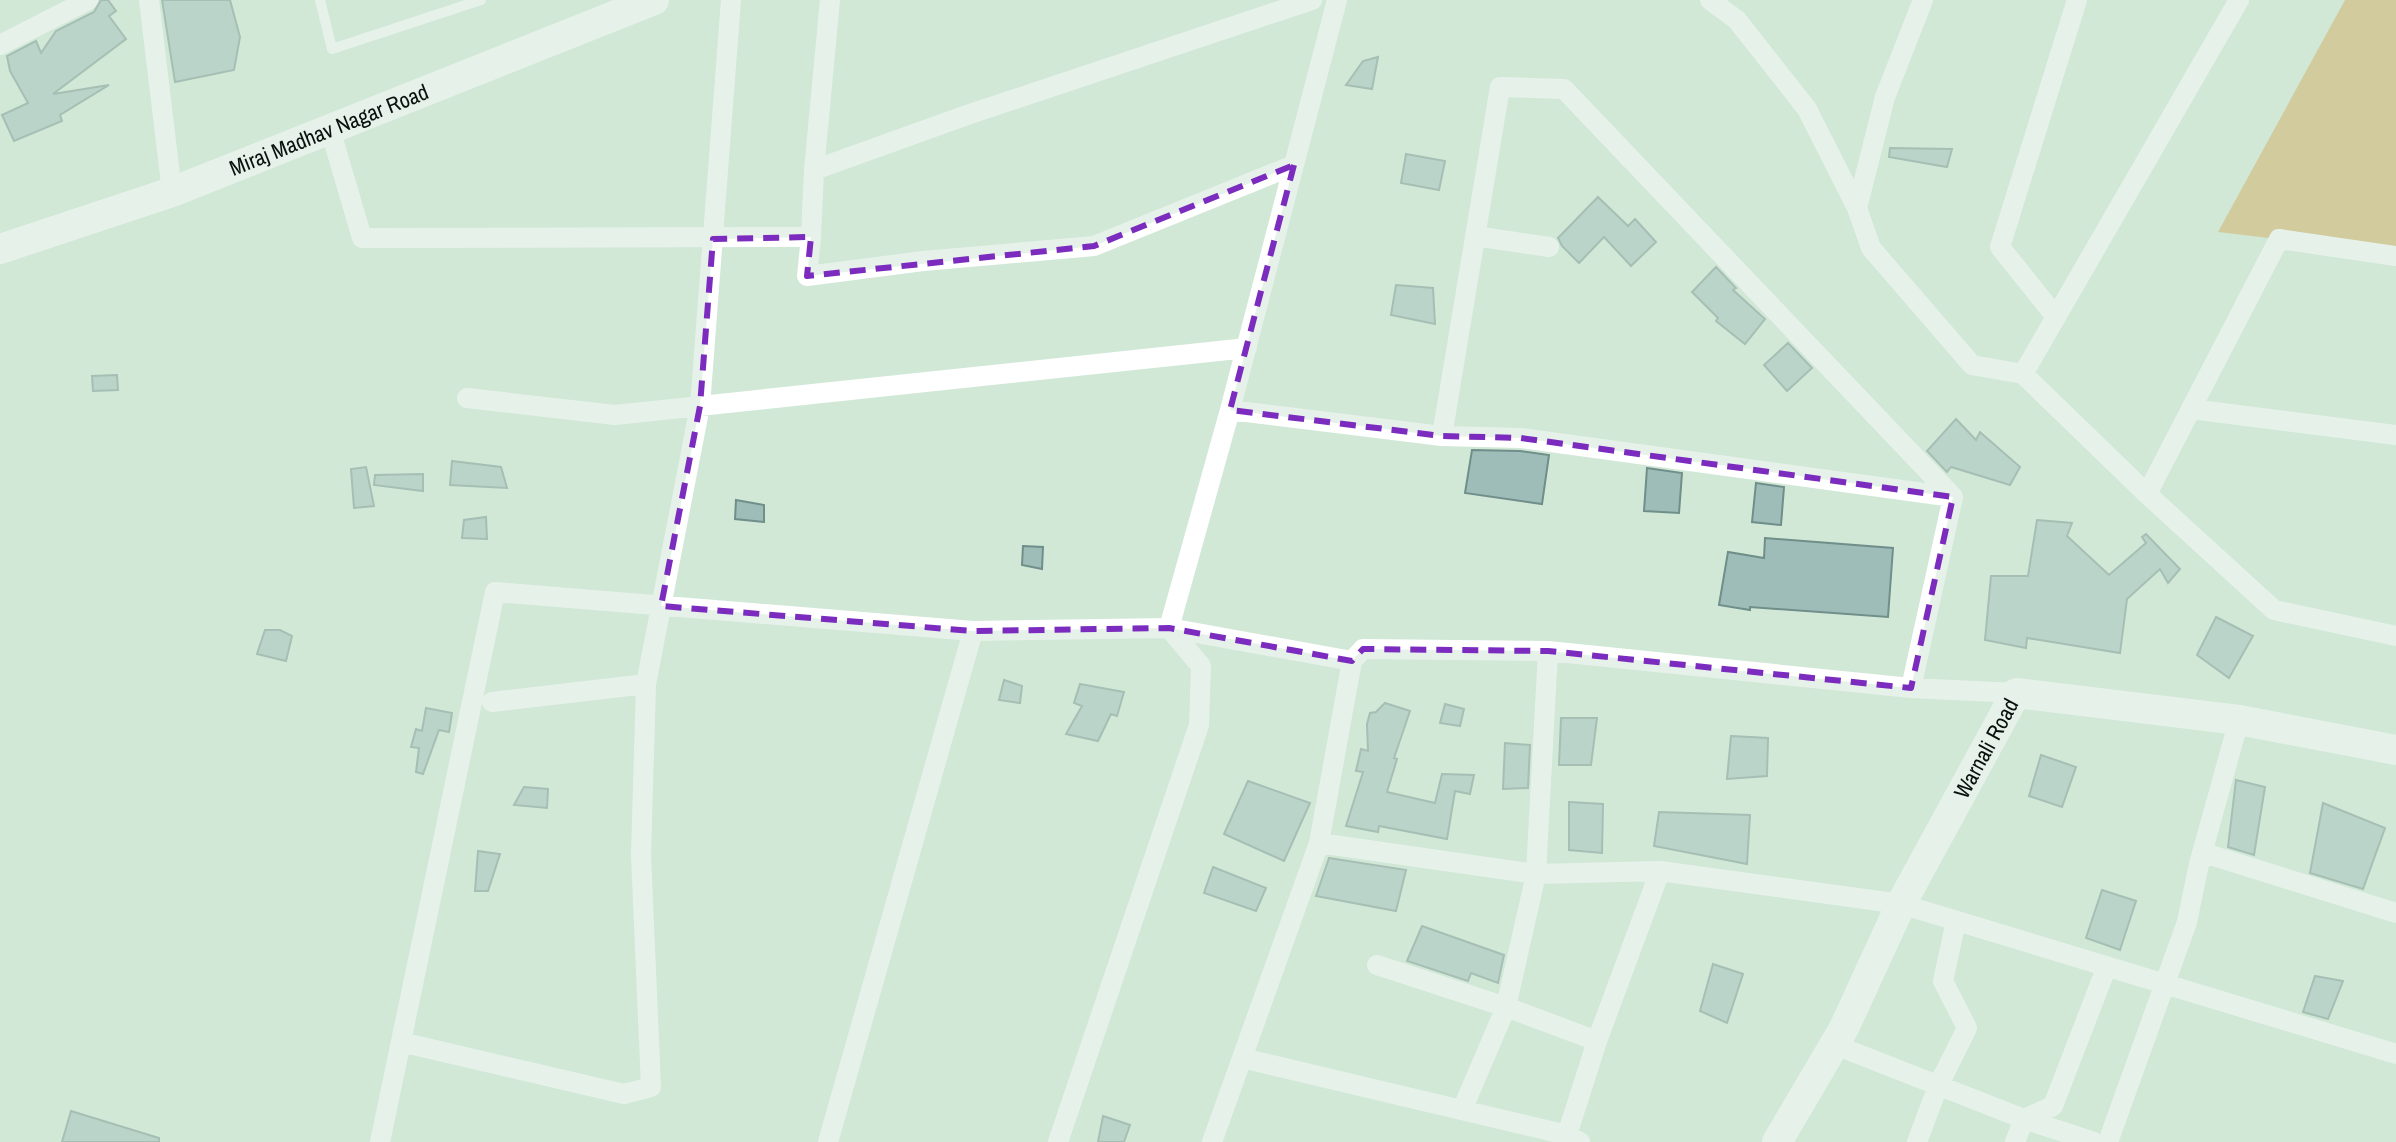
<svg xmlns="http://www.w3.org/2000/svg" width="2396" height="1142" font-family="'Archivo Narrow',sans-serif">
<rect width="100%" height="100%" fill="#d1e8d7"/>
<path fill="#d0a857" d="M2345,0H2396V253L2218,232Z"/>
<path fill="#9ebdb9" stroke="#708e8a" stroke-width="2" d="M101,0H108L116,11L109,16L126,39L53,94L109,85L60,115L62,121L14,141L2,115L28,103L10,71L7,56L36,41L41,53L56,31L94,12Z
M162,0H230L240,37L234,70L175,82Z
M1378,57L1372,89L1346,85L1363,61Z
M1890,148L1952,149L1947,167L1889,157Z
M1406,154L1445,161L1439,190L1401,183Z
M1598,197L1628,226L1635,219L1656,242L1631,266L1604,237L1579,263L1562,246L1558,238Z
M1716,267L1736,288L1733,290L1765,319L1745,344L1716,321L1718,318L1692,292Z
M1396,285L1433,288L1435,324L1391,315Z
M1788,343L1812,368L1787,391L1764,365Z
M117,375L118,390L93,391L92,376Z
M1956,419L1976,440L1980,432L2020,467L2010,485L1951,467L1947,472L1927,451Z
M1472,450L1520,451L1549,455L1542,504L1465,493Z
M452,461L501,467L507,488L450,485Z
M366,467L374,506L354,508L351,469Z
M1647,468L1682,473L1679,513L1644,511Z
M423,474V491L374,485L375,475Z
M1756,483L1784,487L1781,525L1752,522Z
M736,500L764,505V522L735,519Z
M486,517L487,539L462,538L464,520Z
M2037,520L2072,523L2067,536L2109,575L2146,543L2142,537L2146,534L2180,569L2168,583L2160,569L2127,599L2120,653L2027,638L2026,648L1985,640L1991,576H2028Z
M1765,538L1893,548L1888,617L1750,607V610L1719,605L1728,552L1764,558Z
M1023,546L1043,547L1042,569L1022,565Z
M2216,617L2253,636L2229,678L2197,655Z
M265,630H280L292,636L286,661L257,654Z
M1004,680L1022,686L1020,703L999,700Z
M1080,684L1124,692L1117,716L1111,714L1098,741L1066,734L1082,706L1074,703Z
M1385,703L1410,711L1394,758L1397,759L1387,792L1435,803L1442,774L1474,775L1470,794L1455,791L1447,839L1379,826L1378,832L1346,826L1363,772L1356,771L1361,749L1368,751L1367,724L1370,713L1376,712Z
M1445,704L1464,709L1460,726L1440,723Z
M426,708L452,713L449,732L439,730L423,774L416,772L419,748L411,747L416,729L422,731Z
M1561,718H1597L1591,765H1559Z
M1731,736L1768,738L1767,776L1727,779Z
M1505,743L1530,745L1528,788L1503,789Z
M2041,755L2076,767L2062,807L2029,796Z
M2236,780L2265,787L2254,855L2228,847Z
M1248,781L1310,803L1284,861L1224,834Z
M524,787L548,789L547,808L514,805Z
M1569,802L1603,804L1602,853L1569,850Z
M2323,803L2385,828L2363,889L2310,873Z
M1659,812L1750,815L1747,864L1654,846Z
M478,851L500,854L488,891H475Z
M1329,858L1406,870L1396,911L1316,896Z
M1213,867L1266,888L1256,911L1204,893Z
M2102,890L2136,901L2120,950L2086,938Z
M1422,926L1504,955L1498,983L1471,973L1468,981L1407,961Z
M1713,964L1743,974L1727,1023L1700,1011Z
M2315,976L2343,981L2328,1019L2303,1012Z
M71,1111L159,1138V1142H62Z
M1103,1116L1130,1125L1124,1142H1098Z"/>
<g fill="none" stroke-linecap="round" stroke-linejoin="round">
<path stroke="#fff" stroke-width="10" d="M320,0L332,49L481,0"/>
<path stroke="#fff" stroke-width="20" d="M149,0L172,192
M830,0L814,170L967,115L1312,0
M1710,0L1737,20L1807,109L1857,208
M1923,0L1885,97L1857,208L1871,248L1972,365L2023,374
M0,45L88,0
M330,129L362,238L811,237L807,276L923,261L1094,246L1294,165
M1475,236L1549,247
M811,237L814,170
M2396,256L2279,239L2147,494L2274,610L2396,636
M2056,317L2000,247L2077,0
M467,398L615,415L1247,348
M2191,409L2396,435
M1230,410L1442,436L1521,438L1953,497L1911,688
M1442,436L1500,87L1564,89L1953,497
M2147,494L2023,374L2239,0
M1548,651L1536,874L1506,1007L1597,1041
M492,702L646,684L700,406L731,0
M1319,843L1536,874L1660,871L1901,904L2396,1054
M2199,864L2239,720
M1377,965L1506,1007L1462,1110
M401,1042L624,1094L651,1087L641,855L646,684
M1835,1045L2024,1119L2094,1142
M1242,1058L1567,1135L1564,1142
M380,1142L495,592L973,631L1169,628L1352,661L1363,649L1548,651L1911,688L2016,693
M828,1142L973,631
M1058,1142L1199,725L1201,666L1169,628L1230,410L1337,0
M1212,1142L1319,843L1352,661
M1580,1142L1567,1135L1597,1041L1660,871
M1917,1142L1938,1086L1967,1028L1943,981L1956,921
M2015,1142L2024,1119L2053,1106L2107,966
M2108,1142L2187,922L2199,864L2204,853L2396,913"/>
<g stroke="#fff" stroke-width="30">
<path id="s1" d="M0,249L172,192L654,0"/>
<path id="s2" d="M1777,1142L1844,1028L1901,904L2016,693L2239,720L2396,750"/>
</g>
</g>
<path d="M0 0H2396V1142H0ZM1294,165L1230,410L1442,436L1521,438L1953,497L1911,688L1548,651L1363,649L1352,661L1169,628L973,631L661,606L700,406L713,239L811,237L807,276L1094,246Z" fill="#d1e8d7" fill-opacity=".55" fill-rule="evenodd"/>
<path fill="none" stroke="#7b2cbf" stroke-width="6" stroke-dasharray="16 10" stroke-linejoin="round" d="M1294,165L1230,410L1442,436L1521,438L1953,497L1911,688L1548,651L1363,649L1352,661L1169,628L973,631L661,606L700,406L713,239L811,237L807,276L1094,246Z"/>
<g text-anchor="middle" stroke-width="6" stroke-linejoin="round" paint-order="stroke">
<g font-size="22" fill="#09110c" stroke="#fff">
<text dy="8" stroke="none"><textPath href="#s1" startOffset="350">Miraj Madhav Nagar Road</textPath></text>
<text dy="8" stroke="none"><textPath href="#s2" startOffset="446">Warnali Road</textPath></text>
</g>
</g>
</svg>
